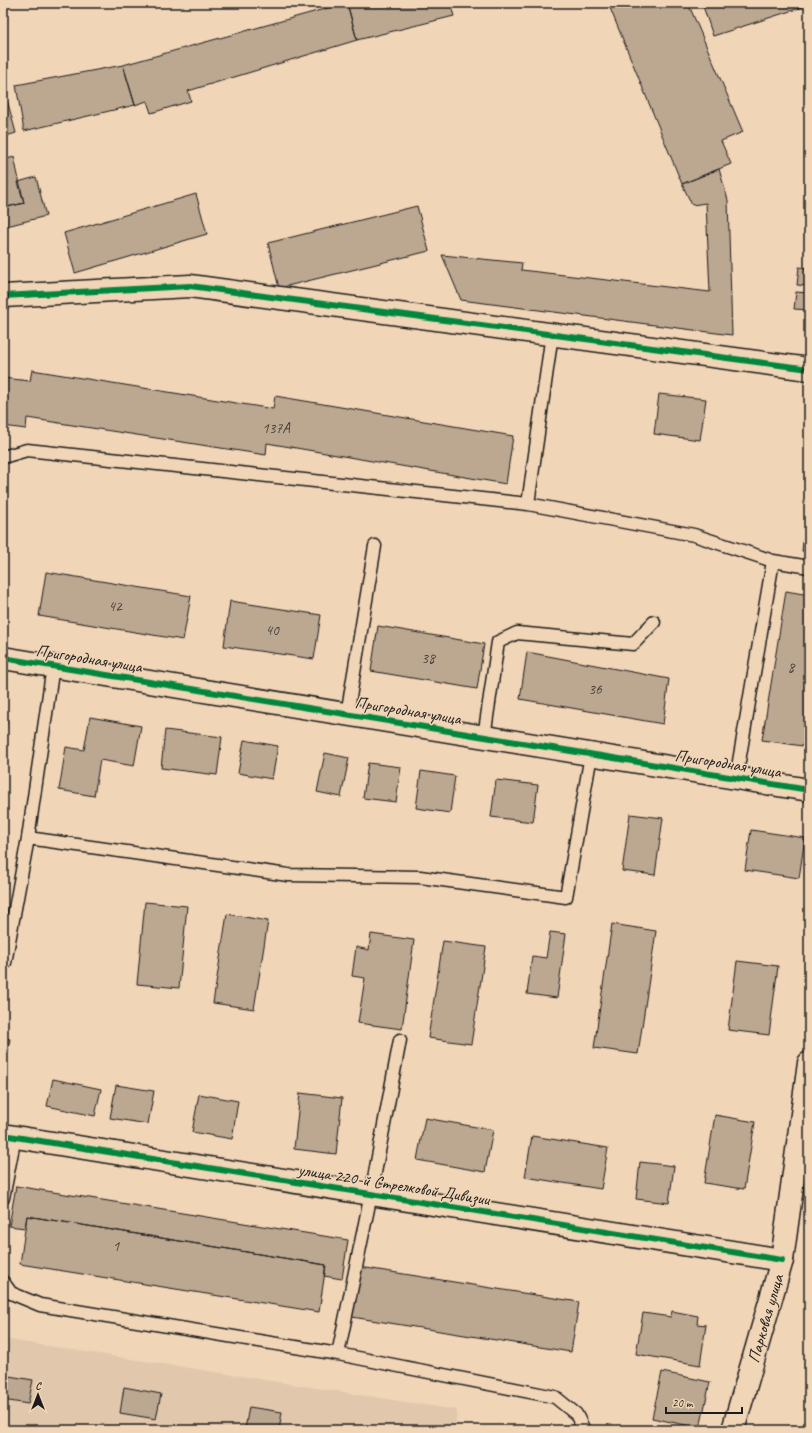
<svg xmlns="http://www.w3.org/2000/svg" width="812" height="1433" font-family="Caveat,sans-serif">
<rect width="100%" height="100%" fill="#f1d5b7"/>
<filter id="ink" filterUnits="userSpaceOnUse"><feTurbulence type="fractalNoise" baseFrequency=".025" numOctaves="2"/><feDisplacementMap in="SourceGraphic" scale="8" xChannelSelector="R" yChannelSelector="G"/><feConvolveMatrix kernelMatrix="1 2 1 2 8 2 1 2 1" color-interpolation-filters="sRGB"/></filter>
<g filter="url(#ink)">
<path fill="#e1c7ac" d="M3,1339L457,1410L455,1430H3Z"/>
<path fill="#bca791" stroke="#1c1c1c" d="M346,3H347L357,40L188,91L191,101L151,113L147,101L135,105L123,65Z
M347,3H450L454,16L357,40Z
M608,3H688L743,132L721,141L731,164L682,184Z
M702,3H809V5L713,36Z
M123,65L135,105L24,131L16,85Z
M3,85L16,133L3,137Z
M14,157L24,203L3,208V160Z
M719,169L728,200L732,335L461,300L442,255L522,263L521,270L710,292L706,203L692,205L682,184Z
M36,177L46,216L3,227V208L24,203L18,182Z
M196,194L207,234L75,273L64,233Z
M417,206L429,251L279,288L268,243Z
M799,267L809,268V286L797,285Z
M796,292L809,293V310L794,309Z
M32,370L273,409L275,396L513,436L506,484L267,443L266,455L27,418L26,429L3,426V378L30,381Z
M659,394L706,399L700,440L654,434Z
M807,507H809V553L802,551Z
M46,572L191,596L183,640L39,616Z
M786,591L809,595V747L762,740Z
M230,601L321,615L314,659L224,646Z
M378,626L484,644L477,689L371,671Z
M527,652L669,679L663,724L520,699Z
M90,717L141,726L134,766L100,760L94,796L59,790L66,747L84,750Z
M3,720L7,721L3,750Z
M165,730L222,737L217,775L161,768Z
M244,740L278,746L272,779L238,773Z
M325,753L349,758L341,797L317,792Z
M368,763L401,767L396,802L363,798Z
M421,771L455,776L450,813L416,808Z
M496,780L538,785L533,822L491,817Z
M630,814L663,818L655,875L622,871Z
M751,830L805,838L799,878L745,870Z
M145,902L187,906L179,988L137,984Z
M227,914L268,921L254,1009L213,1003Z
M612,924L656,931L638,1054L594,1048Z
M550,932L566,934L557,998L527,994L532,956L546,958Z
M371,934L414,940L402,1029L358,1023L365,978L352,976L356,947L369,950Z
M443,941L486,947L471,1044L428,1038Z
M737,961L778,966L769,1035L728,1030Z
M3,1038L10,1039L3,1078Z
M53,1079L101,1089L95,1116L47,1106Z
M116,1085L154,1091L148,1124L110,1118Z
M300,1093L342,1098L336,1154L294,1149Z
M199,1094L238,1101L232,1139L192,1132Z
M715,1115L755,1122L744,1189L704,1183Z
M425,1118L493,1130L485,1172L417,1160Z
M532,1136L608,1148L601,1189L525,1177Z
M640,1162L674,1166L669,1203L636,1199Z
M16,1186L348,1240L342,1279L324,1276L326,1265L27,1216L25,1228L9,1226Z
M27,1216L326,1265L319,1312L20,1264Z
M360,1267L579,1302L571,1352L352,1317Z
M672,1311L698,1316L697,1324L706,1325L700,1365L636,1354L643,1313L671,1317Z
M662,1372L710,1382L700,1428L652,1418Z
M3,1375L33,1380L28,1404L3,1400Z
M124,1387L161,1394L156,1419L120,1413Z
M249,1407L282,1412L279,1430L245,1429Z"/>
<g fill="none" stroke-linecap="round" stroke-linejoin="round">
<defs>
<path id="lane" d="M552,334L528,504L694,535L773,561
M3,457L27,450L528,504
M347,715L375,546
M484,737L498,642L517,633L633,644L654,622
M736,779L773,561L809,567
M28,838L288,875L420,877L566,897L591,755
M5,963L28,838L53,666
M3,1198L15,1136
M3,1282L11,1293L40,1305L338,1354L555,1397L576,1414L584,1430
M338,1354L371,1194L400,1040"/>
<g id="street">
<path d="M3,296L190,286L809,369"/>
<path d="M3,658L809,790"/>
<path d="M3,1135L782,1260"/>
<path id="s1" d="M733,1430L782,1260L809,1063"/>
</g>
</defs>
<use href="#lane" stroke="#1c1c1c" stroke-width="15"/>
<use href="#street" stroke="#1c1c1c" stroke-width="25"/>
<use href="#lane" stroke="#f1d5b7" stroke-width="12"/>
<use href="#street" stroke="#f1d5b7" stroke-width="22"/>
<defs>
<path id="cycleway" d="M3,296L190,286L809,369
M3,658L809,790
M3,1135L782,1260"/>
</defs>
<use href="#cycleway" stroke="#f1d5b7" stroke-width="8"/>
<use href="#cycleway" stroke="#00873e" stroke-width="6"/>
</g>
</g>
<g text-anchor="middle" stroke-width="3" stroke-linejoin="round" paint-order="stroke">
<g font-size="15" fill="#443f39">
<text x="276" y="433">137А</text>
<text x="115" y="611">42</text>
<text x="272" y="635">40</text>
<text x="428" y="663">38</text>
<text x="791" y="672">8</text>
<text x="595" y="694">36</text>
<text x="116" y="1251">1</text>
</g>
<g font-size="17" fill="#1c1c1c" stroke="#f1d5b7">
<text transform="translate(89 658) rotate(9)" y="6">Пригородная улица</text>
<text transform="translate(408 710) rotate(9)" y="6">Пригородная улица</text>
<text transform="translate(728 763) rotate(9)" y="6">Пригородная улица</text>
<text transform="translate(394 1184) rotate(9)" y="6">улица 220-й Стрелковой Дивизии</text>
<text dy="6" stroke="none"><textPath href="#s1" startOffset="116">Парковая улица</textPath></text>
</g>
</g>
<rect width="812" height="1433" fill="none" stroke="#f1d5b7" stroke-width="16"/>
<rect x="8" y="8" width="796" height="1417" fill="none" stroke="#1c1c1c" stroke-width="1.5" filter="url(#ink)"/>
<g transform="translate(38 1395)" stroke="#f1d5b7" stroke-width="3" paint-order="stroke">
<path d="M0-3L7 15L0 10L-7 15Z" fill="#1c1c1c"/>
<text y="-6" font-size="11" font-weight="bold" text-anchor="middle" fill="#1c1c1c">С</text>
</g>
<path d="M666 1407v6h76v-6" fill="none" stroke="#1c1c1c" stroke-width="2"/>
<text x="672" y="1407" font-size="12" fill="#1c1c1c" stroke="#f1d5b7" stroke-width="3" paint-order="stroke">20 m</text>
</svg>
